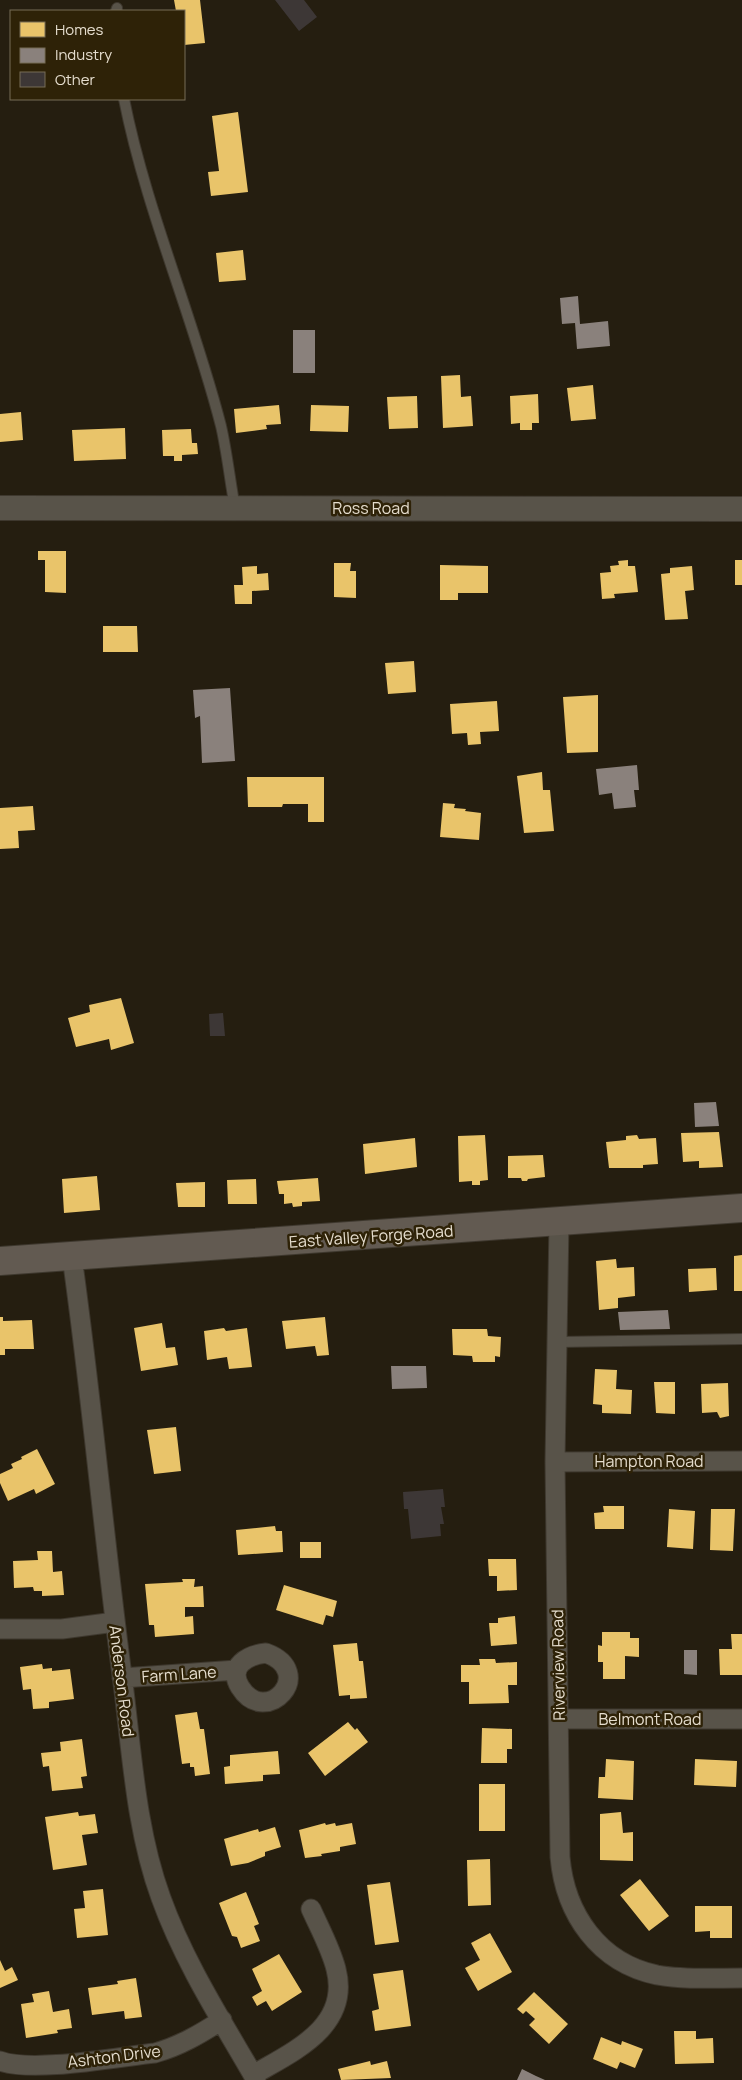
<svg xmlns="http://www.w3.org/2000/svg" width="742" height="2080" font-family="Manrope,sans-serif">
<rect width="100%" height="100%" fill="#251e10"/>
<path fill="#e9c46a" d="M174,0H200L205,43L184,45V11H176Z
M238,112L248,192L211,196L208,172L219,171L212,116Z
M243,250L246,280L219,282L216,253Z
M460,375L461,397L471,396L473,426L443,428L441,376Z
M593,385L596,419L571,421L567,388Z
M538,394L539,423H532V430H520V423L511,424L510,396Z
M417,396L418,428L389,429L387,397Z
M279,405L281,424L266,425L267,429L236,433L234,409Z
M311,405L349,406L348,432L310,431Z
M21,412L23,440L0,442V414Z
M125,428L126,459L74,461L72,430Z
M191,429L192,443H197L198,454L182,455V461H174V456H163L162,430Z
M38,551H66V593L45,592V560H38Z
M628,560V566H635L638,592L614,594L615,598L602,599L600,573L611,572L610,566L619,565L618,561Z
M735,560H742V585H735Z
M334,563H351L350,571H356V598L334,597Z
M440,565L488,566V593H458V600H440Z
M257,566V574L268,573L269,590L252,591V604H235L234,585H243L242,567Z
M692,566L694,590L685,591L688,619L665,620L661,574L670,573V568Z
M103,626H137L138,652H103Z
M414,661L416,692L388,694L385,663Z
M598,695V752L567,753L563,697Z
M497,701L499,731L480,732L481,744L468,745L467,733L452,734L450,704Z
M542,772L543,790H550L554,831L524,833L517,776Z
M247,777H324V822H308V804H283L282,807H248Z
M443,803L455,804L454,808L466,809L465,811L481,813L479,840L440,837Z
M33,806L35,830L18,831L19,848L0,849V808Z
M121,998L134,1043L111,1050L109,1039L76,1047L68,1018L90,1012L89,1005Z
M719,1132L723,1167L699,1168V1161L683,1162L681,1133Z
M485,1135L488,1180L480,1181V1185H472V1181L459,1182L458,1136Z
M637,1135L639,1139L656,1138L658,1164L643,1165V1168H609L606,1142L626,1140V1136Z
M415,1138L417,1167L365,1174L363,1144Z
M543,1155L545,1177L528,1179L527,1181H522L521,1178H508V1156Z
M97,1176L100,1210L64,1213L62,1179Z
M318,1178L320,1201L302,1202V1206L293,1207L292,1203L284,1204V1194H279L277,1181Z
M256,1179L257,1204H228L227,1180Z
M205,1182V1207H178L176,1183Z
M742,1255V1291H734V1256Z
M616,1259L617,1268L634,1267L635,1296L618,1298V1308L599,1310L596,1261Z
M716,1268L717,1290L689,1292L688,1269Z
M0,1317H3V1321L32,1320L34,1349H5V1355H0Z
M325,1317L329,1355L317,1356L315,1346L286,1349L282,1321Z
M162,1323L166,1348L175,1347L178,1365L141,1371L134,1328Z
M224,1328L226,1331L247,1328L252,1367L229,1369L227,1357L207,1360L204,1331Z
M452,1329H487L488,1336L501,1337L500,1357L495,1356V1362H473L472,1356L453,1355Z
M595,1369L617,1370L616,1389L632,1390L631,1414L602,1413V1405L593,1404Z
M654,1382H675V1414L656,1413Z
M728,1383L729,1416L720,1418L717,1412L702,1413L701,1384Z
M176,1427L181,1471L154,1474L147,1430Z
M37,1449L55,1484L36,1494L34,1489L8,1501L0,1483V1474L13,1468L11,1464L22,1459L21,1457Z
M603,1506H624V1529H595L594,1513L604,1512Z
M669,1509L695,1511L693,1549L667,1547Z
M711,1509H735L733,1551L710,1550Z
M275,1526L276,1531H282L283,1552L238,1555L236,1530Z
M300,1542H321V1558H300Z
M37,1551H52L53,1572L62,1571L64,1595L42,1596V1591H34L33,1587L14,1588L13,1561L38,1560Z
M488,1559H516L517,1590L497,1591V1576H489Z
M182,1579H195L194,1587L203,1586L204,1607H185V1617L193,1616L194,1634L155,1637L154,1625H149L145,1584L183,1582Z
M284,1585L337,1601L333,1617L326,1615L323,1625L276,1610Z
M515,1616L517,1644L491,1646L489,1623H498V1618Z
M602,1632H630V1638H639V1657L625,1656V1679H603V1662H598V1645L602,1646Z
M731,1634H742V1675H720L719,1649H732Z
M357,1643L359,1661H363L367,1698L350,1699V1695L339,1696L333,1645Z
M479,1659H495L496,1663L517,1662V1685H508L509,1703L469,1704V1682H461V1665H480Z
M42,1664L43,1669L52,1668V1671L70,1669L74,1699L49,1702V1708L33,1709L31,1689L23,1690L20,1667Z
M197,1712L200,1729H204L210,1774L195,1776L194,1767H190V1763L182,1764L175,1715Z
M348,1722L355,1730L357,1728L368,1742L325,1776L308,1753Z
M482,1728L512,1729V1749H507V1763H481Z
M82,1739L87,1776L81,1777L83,1788L52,1791L49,1766L43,1767L41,1753L61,1751L60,1742Z
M278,1751L280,1774L263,1775V1781L225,1784L224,1767L230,1766V1755Z
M606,1759L634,1761L633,1800L598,1798L599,1777H605Z
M695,1759L737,1761L736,1787L694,1785Z
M479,1784H505V1831H479Z
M78,1812L79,1816L95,1814L98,1833L82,1835L87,1865L53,1870L45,1817Z
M621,1812L623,1833L633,1832V1861L600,1860V1814Z
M325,1823L326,1825L335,1823L336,1826L352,1823L356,1844L340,1847V1851L321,1854L322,1856L305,1858L299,1830Z
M275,1827L281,1847L265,1852V1856L248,1863L231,1866L224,1839L258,1829L259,1832Z
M490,1859L491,1905L468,1906L467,1860Z
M640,1879L669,1916L649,1931L620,1895Z
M390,1882L399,1942L375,1945L367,1885Z
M103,1889L108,1935L77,1938L74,1909L85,1908L83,1891Z
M246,1892L259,1924L254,1926L260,1941L241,1948L237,1937L232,1936L219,1903Z
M695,1906H732V1938H710V1931L695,1932Z
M490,1933L512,1972L478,1991L465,1968L480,1960L471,1943Z
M279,1954L302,1992L272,2011L266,2001L257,2006L252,1997L262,1991L252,1969Z
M0,1960L5,1971L12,1967L18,1980L0,1988Z
M403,1970L411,2026L375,2031L372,2011L379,2009L373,1974Z
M136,1978L142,2017L125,2019L124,2011L92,2015L88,1988L118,1984L117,1981Z
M49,1991L53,2012L69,2009L72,2028L57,2030L58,2033L26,2038L21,2004L34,2002L32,1994Z
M534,1992L568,2024L549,2044L529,2025L535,2019L526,2011L523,2014L517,2009Z
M674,2031H696V2039L713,2038L714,2063L675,2064Z
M601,2037L621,2045L622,2041L643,2049L635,2068L620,2062L617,2069L593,2059Z
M370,2061L371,2065L387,2061L391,2078L341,2080L338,2069Z"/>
<path fill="#8a817c" d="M578,296L580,324L608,321L610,346L577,349L575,323L562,324L560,298Z
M293,330H315V373H293Z
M230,688L235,761L202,763L200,716L195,718L193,690Z
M637,765L639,790H634L636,807L614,809L612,793L599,795L596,769Z
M716,1102L719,1126L695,1127L694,1103Z
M668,1310L670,1329L620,1330L618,1312Z
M391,1366H426L427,1388L392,1389Z
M684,1650H697V1675L684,1674Z
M522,2069L536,2076L545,2080H517Z"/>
<path fill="#3d3736" d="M275,0H304L317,17L299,31Z
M223,1013L225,1036H210L209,1014Z
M443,1489L445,1507H441L444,1524H440L441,1536L411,1539L408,1509H404L403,1492Z"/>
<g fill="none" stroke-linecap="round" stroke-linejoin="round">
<defs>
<path id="service" d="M116,11L117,8
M124,99C146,210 193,316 221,426C227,452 230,481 235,508
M558,1342L742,1339"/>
<path id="minor" d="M559,1222L555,1462L560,1857C565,1914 599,1963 657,1975C685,1980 714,1978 742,1978
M72,1257C92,1399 104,1541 123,1683C132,1754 136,1830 161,1898C184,1962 222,2021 256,2080
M555,1462L742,1461
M0,1629H62L115,1622
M266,1653C318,1672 266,1729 240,1687C227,1666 248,1655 266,1653Z
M122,1678L237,1670
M559,1719H742
M0,2061C33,2073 117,2057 155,2053C180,2046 200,2034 222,2020
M253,2075C292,2052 351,2027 336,1969C331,1949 320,1929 311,1909"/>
<path id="tertiary" d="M0,508L742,509"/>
<path id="secondary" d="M0,1261L742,1208"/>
</defs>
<use href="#service" stroke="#3e382e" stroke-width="12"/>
<use href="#minor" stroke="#3e382e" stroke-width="21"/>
<use href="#tertiary" stroke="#3e382e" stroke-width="26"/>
<use href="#secondary" stroke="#3e382e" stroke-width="30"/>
<use href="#service" stroke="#585349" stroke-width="10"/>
<use href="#minor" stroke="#585349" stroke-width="19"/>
<use href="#tertiary" stroke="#585349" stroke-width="24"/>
<use href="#secondary" stroke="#625a51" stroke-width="28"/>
</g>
<g text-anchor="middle" stroke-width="5" stroke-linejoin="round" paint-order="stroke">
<g font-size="16" fill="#e5ddce" stroke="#2e2207">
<text x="371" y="514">Ross Road</text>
<text transform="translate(371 1236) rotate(-4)" y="6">East Valley Forge Road</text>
<text x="649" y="1467">Hampton Road</text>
<text transform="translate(558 1665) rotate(-91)" y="6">Riverview Road</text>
<text transform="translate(179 1674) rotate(-4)" y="6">Farm Lane</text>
<text transform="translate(122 1681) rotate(83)" y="6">Anderson Road</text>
<text x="650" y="1725">Belmont Road</text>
<text transform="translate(114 2056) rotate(-7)" y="6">Ashton Drive</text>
</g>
</g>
<rect x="10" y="10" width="175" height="90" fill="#2e2207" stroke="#776d57"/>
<rect x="20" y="22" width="25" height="15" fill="#e9c46a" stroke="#776d57"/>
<text x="55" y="35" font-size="15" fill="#e5ddce">Homes</text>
<rect x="20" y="48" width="25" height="15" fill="#8a817c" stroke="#776d57"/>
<text x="55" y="60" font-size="15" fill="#e5ddce">Industry</text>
<rect x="20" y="72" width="25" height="15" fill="#3d3736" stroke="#776d57"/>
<text x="55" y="85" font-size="15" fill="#e5ddce">Other</text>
</svg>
